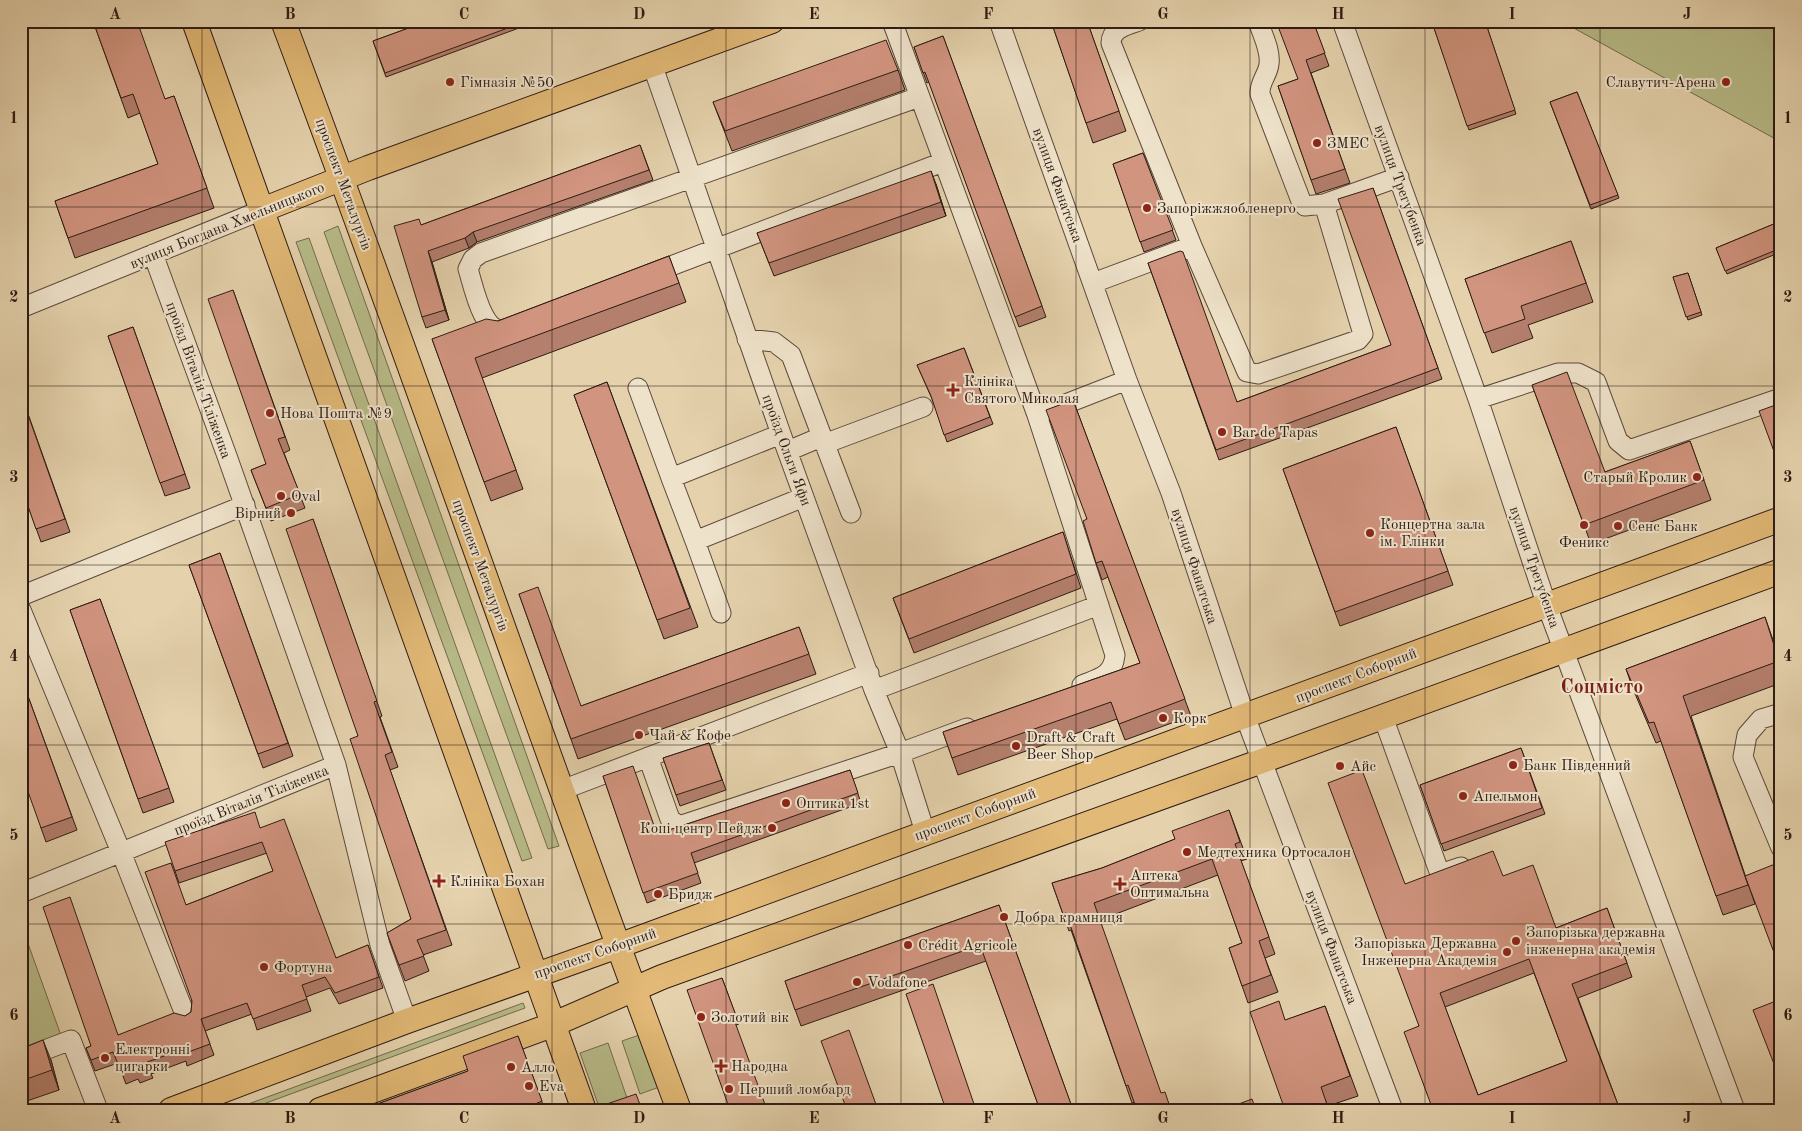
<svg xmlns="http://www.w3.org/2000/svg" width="1802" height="1131" font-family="'Old Standard TT',serif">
<rect width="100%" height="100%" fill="#e5d2ad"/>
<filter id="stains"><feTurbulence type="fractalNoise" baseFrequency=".004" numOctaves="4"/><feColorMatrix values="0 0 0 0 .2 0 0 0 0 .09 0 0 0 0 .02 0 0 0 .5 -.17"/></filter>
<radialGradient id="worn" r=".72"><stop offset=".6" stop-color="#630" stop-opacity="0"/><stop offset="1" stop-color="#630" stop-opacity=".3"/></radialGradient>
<path fill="#b7bb88" stroke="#726b4e" d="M1561,21H1781V142Z
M338,226L559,846L548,849L324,232Z
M309,238L532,858L522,861L296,242Z
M21,924L63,1041L21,1056Z
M523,1003L525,1008L247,1110H232Z
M645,1033L662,1086L640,1094L622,1041Z
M608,1043L627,1098L599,1107L580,1053Z"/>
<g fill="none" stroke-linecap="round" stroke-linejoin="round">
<defs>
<path id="minor" d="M892,21L1037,415L1115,655C1113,676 1099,678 1082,685
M999,21L1127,380L1171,493L1245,716L1393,1110
M1139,21C1128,25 1111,28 1111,43L1192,246
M1258,21C1262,34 1271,50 1269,64C1268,75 1259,82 1260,94L1301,201L1305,206L1324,204
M1342,21L1478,399L1546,603L1735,1110
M653,67L781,434L874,690L900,753L925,832
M650,274L943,162
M1093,283L1192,246L1247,372L1258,374L1358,340L1363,334L1324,204L1399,177
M21,308L262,210
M505,329C483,337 473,284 468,269L473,259L481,253L919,97
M747,339L774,342L791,355L851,513
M638,388L671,478
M1478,399L1558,373H1578L1596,382L1618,441L1629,450L1781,398
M1050,410L1127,380
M781,434L671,478L695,541L804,497
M824,444L923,407
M788,451L821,437
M695,541L721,613
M21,596L245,505
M21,610L121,852L186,1017
M874,690L1099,605
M1781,713L1761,719L1747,735L1743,757L1781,848
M1383,717L1440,874L1461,867
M648,757L670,819L679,826L900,753L967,728
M336,765L380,945L407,1021
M562,790L869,673
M21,893L336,765L227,456L153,254
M21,1059L71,1040L98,1110"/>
<path id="major" d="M194,21L584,1110
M283,21C419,382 543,748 679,1110
M262,210L368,168L772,21
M171,1110L407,1021L618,946L1781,519
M320,1110L552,1025L662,977L1262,761L1781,571"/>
</defs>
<use href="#minor" stroke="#5c493a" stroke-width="21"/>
<use href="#major" stroke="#2e1b13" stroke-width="26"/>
<use href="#minor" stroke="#eee2ca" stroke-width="19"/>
<use href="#major" stroke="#e2b976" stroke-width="24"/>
</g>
<path fill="#b47f6d" stroke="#2e1b13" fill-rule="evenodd" d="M93,21L165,99L174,96L214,208L75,258L55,201L158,164L140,113L128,118Z
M428,21H538L386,77L373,41Z
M1051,21H1087L1126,131L1093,143Z
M1313,21L1329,66L1311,73L1350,183L1316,194L1278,86L1298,79Z
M1485,21L1516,114L1469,130L1432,22Z
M943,36L1046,317L1019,327L929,82L927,83L914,47Z
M898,70L905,90L732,151L713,102Z
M1577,92L1619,198L1591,209L1550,102Z
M640,145L653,180L477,242L469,248L432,262L449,320L426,328L422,317L421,225Z
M1143,153L1176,240L1144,252L1113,164Z
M936,184L946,216L774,276L757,233Z
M1373,188L1442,379L1219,460L1148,263L1237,402L1391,345Z
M1781,221V252L1727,274L1716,248Z
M1571,241L1593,302L1528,325L1533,338L1492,353L1465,279Z
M669,256L686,302L482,378L523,489L491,501L432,339L498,321Z
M1688,273L1702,315L1688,320L1673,277Z
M233,290L290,450L284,453L305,508L271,521L251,470L266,464Z
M133,327L190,488L165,496L108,336Z
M964,348L993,424L947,442L933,401L917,365Z
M607,382L698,627L664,639L574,395Z
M1532,385L1605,472L1690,441L1711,500L1591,544Z
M21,394L70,532L41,542L21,486Z
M1073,400L1191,716L1125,740L1117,719L958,775L943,732L1140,663L1108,577L1102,580L1096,563L1087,519Z
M1396,427L1453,585L1340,626L1283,469Z
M313,519L382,716L380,717L398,767L390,770L452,945L423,955L429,971L405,981L387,933L411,919L358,736Z
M1063,532L1081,588L914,653L893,598Z
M220,553L293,756L263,768L189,565Z
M519,594L581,706L799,627L816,674L578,759Z
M100,599L174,802L143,813L70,610Z
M1765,617L1781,663V683L1691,716L1755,904L1723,915L1661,741L1656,743L1633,689L1626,669Z
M21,677L77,830L46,842L41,828Z
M709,743L726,790L680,806L663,758Z
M1521,748L1545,814L1444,851L1420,785Z
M850,770L861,803L694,863L701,883L647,903L603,776L657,834Z
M1229,810L1247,859L1241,861L1275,954L1265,958L1278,992L1248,1003L1229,948L1242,943L1218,875L1100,920L1135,1102L1132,1103L1071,930L1069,931L1052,883L1102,868L1175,839Z
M261,828L336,958L368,945L383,988L339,1004L330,988L306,997L311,1011L257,1030L252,1014L205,1031L214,1055L187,1066L186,1061L151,1074L153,1078L140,1083L138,1079L126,1084L118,1063L95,1071L86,1048L118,1035L185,1016L191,1012L192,1001L186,905L273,871L267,853L179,883L175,871Z
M1503,876L1556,928L1607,908L1632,977L1578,998L1620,1110H1433L1419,1026L1405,884ZM1534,973L1567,1061L1478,1095L1445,1007Z
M999,905L1073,1110H1040L986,961L801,1026L785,981Z
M722,978L739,1024L736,1025L730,1110Z
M1325,1006L1358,1096L1328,1106L1286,1020Z
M518,1036L545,1110H361L468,1071Z
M21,1049L51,1060L59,1090L21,1103Z"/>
<path fill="#926859" stroke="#2e1b13" d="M931,171L936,184L946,216L941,202Z
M473,232L477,242L469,248L465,238Z
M428,251L432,262L449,320L445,310Z
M43,1040L51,1060L59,1090L52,1070Z"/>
<path fill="#d1947f" stroke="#2e1b13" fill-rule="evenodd" d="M93,21H137L165,99L174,96L207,188L68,238L55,201L158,164L133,94L121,98Z
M428,21H527L385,73L373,41Z
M1051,21H1087L1119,111L1086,123Z
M1276,21H1313L1325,53L1306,60L1345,169L1311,180L1278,86L1298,79Z
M1433,21H1485L1515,110L1467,126L1432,22Z
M943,36L1042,306L1015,317L925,72L923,73L914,47Z
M886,40L898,70L725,131L713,102Z
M1577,92L1618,195L1590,205L1550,102Z
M640,145L649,170L473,232L465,238L428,251L445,310L422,317L394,226L419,219L421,225Z
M1143,153L1173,230L1140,242L1113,164Z
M931,171L941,202L769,263L757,233Z
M1373,188L1438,368L1216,450L1148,263L1180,251L1183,252L1237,402L1391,345L1338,199Z
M1781,221V248L1725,271L1716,248Z
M1571,241L1586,283L1521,306L1525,319L1484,333L1465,279Z
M669,256L679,283L475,358L516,470L484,482L432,339L486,319L498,321Z
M1688,273L1701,312L1686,317L1673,277Z
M233,290L285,437L278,439L300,494L266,508L251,470L266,464L208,299Z
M133,327L185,474L160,483L108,336Z
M964,348L990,417L944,435L931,396L917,365Z
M1567,372L1605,472L1690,441L1704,480L1584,525L1532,385Z
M607,382L690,608L657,620L574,395Z
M21,395L65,519L36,529L21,486Z
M1073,400L1185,699L1119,724L1111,702L952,758L943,732L1140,663L1102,561L1096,563L1083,521L1087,519L1046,410Z
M1781,403V464L1779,465L1759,411Z
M1396,427L1448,571L1335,612L1283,469Z
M313,519L377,701L374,702L392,752L385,755L446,930L417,940L424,956L399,965L387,933L411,919L350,739L358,736L286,529Z
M1063,532L1076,574L909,639L893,598Z
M220,553L288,743L258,754L189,565Z
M538,587L581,706L799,627L809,654L571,739L519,594Z
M100,599L169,788L138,799L70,610Z
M1765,617L1779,661L1683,696L1748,885L1716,896L1654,722L1649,723L1626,669Z
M21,677L72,817L41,828L21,772Z
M709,743L722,780L676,795L663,758Z
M1521,748L1542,808L1441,844L1420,785Z
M633,766L657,834L850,770L858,793L691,853L698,873L643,893L603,776Z
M1362,770L1405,884L1493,851L1503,876L1533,865L1556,928L1607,908L1627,963L1572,984L1620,1110H1433L1404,1032L1419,1026L1328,783ZM1529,959L1567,1061L1478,1095L1440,993Z
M1229,810L1240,842L1235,844L1269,937L1259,941L1271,975L1242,986L1229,948L1242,943L1212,859L1094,903L1161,1093L1165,1092L1171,1110H1137L1128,1085L1126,1086L1066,913L1063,914L1052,883L1102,868L1175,839L1172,831Z
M255,812L260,828L284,819L336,958L368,945L379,977L335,993L325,977L302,985L307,999L253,1019L247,1003L201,1019L210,1044L183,1054L181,1050L147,1062L148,1066L135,1072L134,1068L122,1073L113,1052L91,1060L86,1048L91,1046L43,907L70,897L118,1035L174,1013L185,1016L191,1012L192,1001L145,872L171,863L186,905L273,871L262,842L175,871L165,842Z
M1780,862L1781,865V971L1745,876Z
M999,905L1072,1107L1065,1110H1040L980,945L795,1010L785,981Z
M722,978L735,1013L732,1014L767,1110H730L687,990Z
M933,984L976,1110H946L906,994Z
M1781,999V1082L1753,1010Z
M1279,1001L1285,1020L1325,1006L1350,1076L1321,1087L1329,1110H1285L1250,1012Z
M849,1030L878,1110H847L821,1041Z
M518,1036L542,1101L521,1110H361L468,1071L463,1056Z
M43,1040L52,1070L21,1081V1049Z
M636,1094L642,1110H602L601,1106Z
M1252,1099L1256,1110H1223Z
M1693,1103L1695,1110H1675Z"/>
<path fill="none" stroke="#2e1b13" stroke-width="1" stroke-opacity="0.55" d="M202,21V1110M377,21V1110M552,21V1110M726,21V1110M901,21V1110M1076,21V1110M1250,21V1110M1425,21V1110M1600,21V1110M21,207H1781M21,386H1781M21,565H1781M21,745H1781M21,924H1781"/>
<g fill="#8f2418" stroke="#eee2ca" stroke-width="2">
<circle cx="450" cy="82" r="5"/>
<circle cx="1726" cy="82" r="5"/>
<circle cx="1317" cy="143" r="5"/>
<circle cx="1147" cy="208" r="5"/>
<path d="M950.5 382.5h5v5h5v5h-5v5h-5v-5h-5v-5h5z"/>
<circle cx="270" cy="413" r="5"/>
<circle cx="1222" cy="432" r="5"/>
<circle cx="1697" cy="477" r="5"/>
<circle cx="281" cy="496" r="5"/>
<circle cx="291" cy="513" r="5"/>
<circle cx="1584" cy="525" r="5"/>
<circle cx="1618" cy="526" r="5"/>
<circle cx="1370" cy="533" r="5"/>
<circle cx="1163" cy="718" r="5"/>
<circle cx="639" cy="735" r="5"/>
<circle cx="1016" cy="746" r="5"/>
<circle cx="1513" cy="765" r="5"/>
<circle cx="1340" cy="766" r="5"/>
<circle cx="1463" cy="796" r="5"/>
<circle cx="786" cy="803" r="5"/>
<circle cx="772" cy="828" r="5"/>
<circle cx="1187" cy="852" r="5"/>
<path d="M436.5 873.5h5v5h5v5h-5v5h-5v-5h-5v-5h5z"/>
<path d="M1117.5 876.5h5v5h5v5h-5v5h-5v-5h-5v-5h5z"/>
<circle cx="658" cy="894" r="5"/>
<circle cx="1004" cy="917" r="5"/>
<circle cx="1516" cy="941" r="5"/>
<circle cx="908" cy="945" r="5"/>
<circle cx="1507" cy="952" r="5"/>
<circle cx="264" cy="967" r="5"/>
<circle cx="857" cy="982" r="5"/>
<circle cx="701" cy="1017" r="5"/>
<circle cx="105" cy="1058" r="5"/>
<path d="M718.5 1058.5h5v5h5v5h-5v5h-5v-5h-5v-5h5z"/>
<circle cx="511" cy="1067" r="5"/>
<circle cx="529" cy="1086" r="5"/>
<circle cx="729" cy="1089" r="5"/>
</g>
<g text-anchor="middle" stroke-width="4" stroke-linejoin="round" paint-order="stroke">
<g font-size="15" fill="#2e1b13" stroke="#eee2ca" text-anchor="start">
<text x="460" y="87">Гімназія №50</text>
<text x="1716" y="87" text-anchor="end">Славутич-Арена</text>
<text x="1327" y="148">ЗМЕС</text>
<text x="1157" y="213">Запоріжжяобленерго</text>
<text x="964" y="386">Клініка<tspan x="964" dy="17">Святого Миколая</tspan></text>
<text x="280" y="418">Нова Пошта №9</text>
<text x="1232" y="437">Bar de Tapas</text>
<text x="1687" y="482" text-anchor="end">Старый Кролик</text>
<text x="291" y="501">Oval</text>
<text x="281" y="518" text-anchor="end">Вірний</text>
<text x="1380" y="529">Концертна зала<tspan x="1380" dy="17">ім. Глінки</tspan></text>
<text x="1628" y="531">Сенс Банк</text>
<text x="1584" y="547" text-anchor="middle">Феникс</text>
<text x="1173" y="723">Корк</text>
<text x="649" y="740">Чай &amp; Кофе</text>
<text x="1026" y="742">Draft &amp; Craft<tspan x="1026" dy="17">Beer Shop</tspan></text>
<text x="1523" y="770">Банк Південний</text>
<text x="1350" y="771">Айс</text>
<text x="1473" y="801">Апельмон</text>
<text x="796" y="808">Оптика 1st</text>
<text x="762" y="833" text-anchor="end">Копі центр Пейдж</text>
<text x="1197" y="857">Медтехника Ортосалон</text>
<text x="1130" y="880">Аптека<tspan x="1130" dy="17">Оптимальна</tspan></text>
<text x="450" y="886">Клініка Бохан</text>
<text x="668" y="899">Бридж</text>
<text x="1014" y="922">Добра крамниця</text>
<text x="1526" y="937">Запорізька державна<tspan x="1526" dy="17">інженерна академія</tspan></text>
<text x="1497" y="948" text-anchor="end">Запорізька Державна<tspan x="1497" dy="17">Інженерна Академія</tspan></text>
<text x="918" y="950">Crédit Agricole</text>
<text x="274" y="972">Фортуна</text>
<text x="867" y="987">Vodafone</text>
<text x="711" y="1022">Золотий вік</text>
<text x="115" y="1054">Електронні<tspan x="115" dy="17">цигарки</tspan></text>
<text x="731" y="1071">Народна</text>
<text x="521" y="1072">Алло</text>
<text x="539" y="1091">Eva</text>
<text x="739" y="1094">Перший ломбард</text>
</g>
<g font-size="15" fill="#2e1b13" stroke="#eee2ca">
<text transform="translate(344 184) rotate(70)" y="5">проспект Металургів</text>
<text transform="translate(1058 185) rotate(70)" y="5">вулиця Фанатська</text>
<text transform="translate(1401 185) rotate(70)" y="5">вулиця Трегубенка</text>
<text transform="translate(227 225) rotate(-22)" y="5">вулиця Богдана Хмельницького</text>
<text transform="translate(199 380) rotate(70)" y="5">проїзд Віталія Тіліженка</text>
<text transform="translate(787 450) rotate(70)" y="5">проїзд Ольги Яфи</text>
<text transform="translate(481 565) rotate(70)" y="5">проспект Металургів</text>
<text transform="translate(1195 566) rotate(72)" y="5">вулиця Фанатська</text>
<text transform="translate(1535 567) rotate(71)" y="5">вулиця Трегубенка</text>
<text transform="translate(1356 675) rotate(-21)" y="5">проспект Соборний</text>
<text transform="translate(251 800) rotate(-22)" y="5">проїзд Віталія Тіліженка</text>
<text transform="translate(975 814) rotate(-20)" y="5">проспект Соборний</text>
<text transform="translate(1332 947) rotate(69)" y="5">вулиця Фанатська</text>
<text transform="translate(595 953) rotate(-19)" y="5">проспект Соборний</text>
</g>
<g font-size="20" font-weight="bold" fill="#7a1f14" stroke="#eee2ca">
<text x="1602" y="693">Соцмісто</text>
</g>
</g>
<rect width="1802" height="1131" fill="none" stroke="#e5d2ad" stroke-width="55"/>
<rect x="28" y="28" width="1746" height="1076" fill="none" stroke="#2e1b13" stroke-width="2"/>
<g font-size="16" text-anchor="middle" font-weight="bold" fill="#2e1b13">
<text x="115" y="19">A</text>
<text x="290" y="19">B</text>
<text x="464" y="19">C</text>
<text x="639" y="19">D</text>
<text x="814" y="19">E</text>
<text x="988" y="19">F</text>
<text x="1163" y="19">G</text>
<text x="1338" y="19">H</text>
<text x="1512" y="19">I</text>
<text x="1687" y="19">J</text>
<text x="14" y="123">1</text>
<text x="1788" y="123">1</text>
<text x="14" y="302">2</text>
<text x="1788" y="302">2</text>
<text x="14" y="482">3</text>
<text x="1788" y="482">3</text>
<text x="14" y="661">4</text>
<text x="1788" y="661">4</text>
<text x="14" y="840">5</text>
<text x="1788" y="840">5</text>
<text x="14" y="1020">6</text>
<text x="1788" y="1020">6</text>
<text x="115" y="1123">A</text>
<text x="290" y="1123">B</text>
<text x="464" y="1123">C</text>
<text x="639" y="1123">D</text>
<text x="814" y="1123">E</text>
<text x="988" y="1123">F</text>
<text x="1163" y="1123">G</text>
<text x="1338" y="1123">H</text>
<text x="1512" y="1123">I</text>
<text x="1687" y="1123">J</text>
</g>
<rect width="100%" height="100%" filter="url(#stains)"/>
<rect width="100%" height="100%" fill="url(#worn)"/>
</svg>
